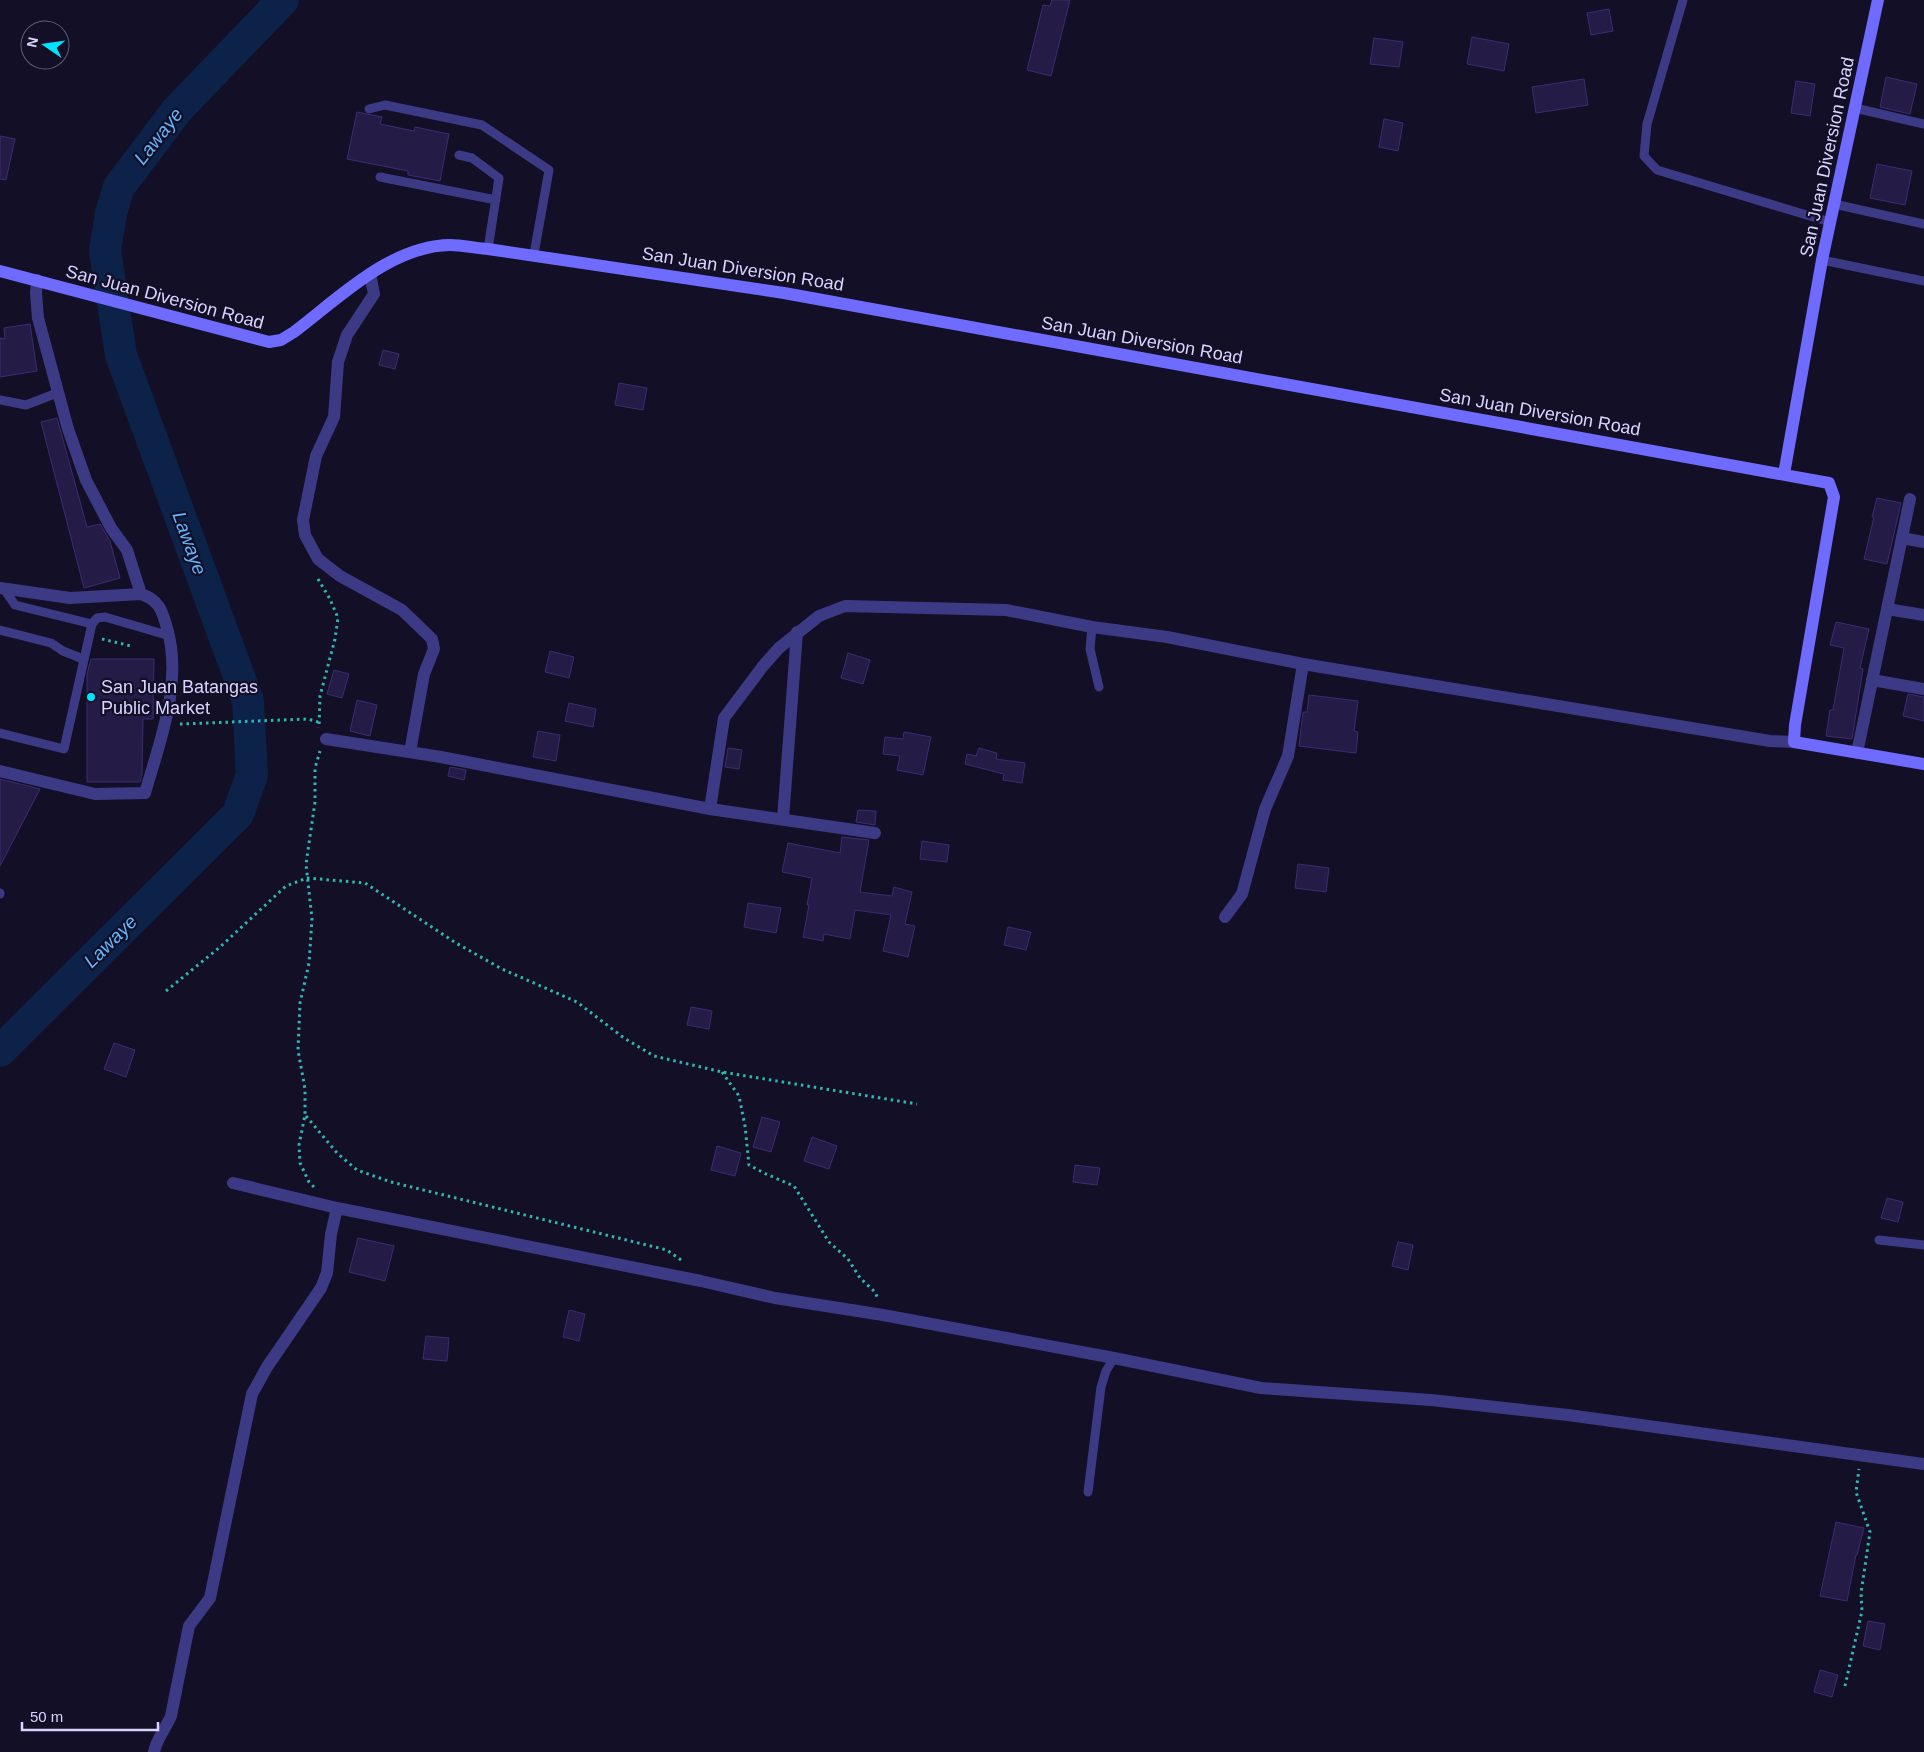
<svg xmlns="http://www.w3.org/2000/svg" width="1924" height="1752" font-family="Helvetica,sans-serif">
<rect width="100%" height="100%" fill="#130f26"/>
<g fill="none" stroke-linecap="round" stroke-linejoin="round">
<path stroke="#0c2248" stroke-width="32" d="M0,1051L238,814L252,775L248,701L121,355L105,251L111,213L119,187L177,110L283,0"/>
</g>
<path fill="#241b47" stroke="#3b2d73" d="M1052,0H1070L1051,76L1027,70L1043,5L1050,6Z
M1609,9L1613,31L1591,35L1587,13Z
M1472,37L1509,44L1504,71L1467,64Z
M1374,38L1403,42L1399,67L1370,64Z
M1886,77L1917,84L1910,114L1880,107Z
M1584,79L1588,105L1536,113L1532,87Z
M1796,81L1815,84L1810,116L1791,113Z
M357,112L382,117L380,124L414,131L415,127L449,134L440,181L408,175V171L347,159Z
M1384,119L1403,123L1398,151L1379,147Z
M0,136L15,139L6,180L0,179Z
M1877,164L1912,171L1905,205L1870,198Z
M30,324L37,371L0,377V338L5,339L4,328Z
M383,350L399,354L395,369L379,365Z
M619,383L647,388L643,410L615,405Z
M57,418L87,527L100,524L110,541L120,578L84,588L41,422Z
M1877,498L1901,503L1887,564L1864,559L1874,517H1872Z
M1836,622L1869,629L1860,668L1863,669L1852,739L1826,736L1830,710H1833L1844,648L1830,645Z
M550,651L574,657L569,678L545,672Z
M848,653L870,660L863,684L841,678Z
M91,659H154L153,719H143L142,774L140,782H87V674Z
M334,670L349,674L342,698L327,694Z
M1908,694L1924,697V721L1903,716Z
M1309,695L1358,701L1354,731L1358,732L1356,753L1299,746L1303,712H1307Z
M357,700L377,705L370,736L350,731Z
M569,703L596,709L593,727L565,721Z
M538,731L560,735L556,761L533,757Z
M904,732L931,737L923,775L897,770L900,756L883,754L885,737L903,739Z
M728,748L742,750L739,769L725,767Z
M979,748L997,753L996,759L1025,763L1022,783L1003,780L1004,774L965,764L967,754L976,756Z
M450,767L466,770L464,780L448,776Z
M0,779L40,789L0,866Z
M858,810L876,811L875,825L856,822Z
M842,837L869,840L860,892L892,896L894,887L912,892L905,924L915,926L908,957L883,951L891,915L855,910L850,939L824,934L823,941L803,937L809,905H807L812,878L782,872L788,843L840,853Z
M922,841L949,845L947,862L920,859Z
M1298,864L1329,868L1326,892L1295,888Z
M748,903L781,908L776,933L744,927Z
M1008,927L1031,932L1026,950L1004,945Z
M691,1007L712,1011L709,1029L687,1025Z
M114,1043L135,1050L126,1077L104,1069Z
M762,1117L780,1122L771,1152L753,1147Z
M812,1137L837,1146L829,1169L804,1161Z
M717,1146L741,1153L735,1176L711,1170Z
M1075,1165L1100,1168L1097,1185L1073,1182Z
M1887,1198L1903,1202L1898,1222L1881,1218Z
M358,1238L394,1246L385,1281L349,1272Z
M1398,1242L1413,1245L1408,1270L1392,1266Z
M569,1310L585,1314L579,1341L563,1337Z
M426,1336L449,1338L447,1361L423,1359Z
M1836,1522L1864,1528L1857,1555H1856L1847,1601L1820,1596Z
M1868,1621L1885,1624L1880,1650L1863,1646Z
M1820,1670L1838,1675L1832,1697L1814,1692Z"/>
<g fill="none" stroke-linecap="round" stroke-linejoin="round">
<path stroke="#2fb8b0" stroke-width="3" stroke-dasharray="2.5 4" stroke-linecap="butt" d="M318,579L330,599L338,618L335,639L320,696L319,728
M102,639L131,646
M180,724L308,719L318,722
M166,991L220,947L286,886L307,878L365,883L456,943L502,969L577,1002L624,1038L654,1056L722,1072L917,1104
M722,1072L739,1096L745,1126L749,1165L766,1174L794,1186L829,1242L848,1259L860,1278L875,1292L878,1299
M306,1116L337,1153L357,1170L391,1182L667,1250L684,1262
M314,1187L309,1182L300,1163L299,1145L305,1115V1089L298,1050L300,1003L309,963L312,919L306,864L315,802V768L320,751
M1845,1686L1862,1611L1861,1593L1870,1532L1856,1492L1859,1469"/>
<path stroke="#3d3a85" stroke-width="9" d="M1683,0L1647,124L1644,156L1657,170L1830,222
M1855,108L1924,124
M369,109L385,105L482,125L549,170L534,254
M459,155L472,158L499,178L488,249
M380,177L496,200
M1834,204L1924,224
M1822,260L1924,281
M0,400L26,405L57,393
M4,589L15,605L92,624
M1092,627L1090,649L1099,687
M0,630L51,643L63,651L83,659
M0,733L64,749L92,624L97,618L105,617L170,636
M0,894V893
M1879,1240L1924,1245
M1088,1492L1101,1387L1106,1371L1114,1358"/>
<path stroke="#3d3a85" stroke-width="12" d="M370,274L374,294L347,335L338,362L334,417L316,456L303,520L305,535L318,559L340,576L402,610L432,639L434,649L424,674L410,752
M37,280L36,293L38,318L68,429L86,480L111,528L127,550L141,594
M1902,538L1924,542
M0,588L70,598L141,594C159,600 162,610 167,628C183,683 160,741 145,793L95,794L0,771
M1887,609L1924,615
M1872,680L1924,689
M326,739L441,757L710,809L875,833
M1857,753L1910,499
M710,809L724,718L763,666L779,648L819,616L845,606L1006,610L1092,627L1167,637L1303,664L1770,741L1794,742
M783,819L797,632
M1225,917L1242,894L1265,809L1288,756L1303,664
M233,1183L337,1208L701,1281L775,1298L883,1315L1114,1358L1261,1388L1431,1400L1568,1415L1924,1464
M154,1752C156,1740 166,1728 171,1716L189,1626L210,1598L252,1394L267,1367L321,1288L327,1273L331,1234L337,1208"/>
<path stroke="#6f6bff" stroke-width="12" d="M0,271L269,342L281,340L294,332C339,298 390,246 450,245C462,245 475,248 488,249L784,293L1829,483L1834,497L1795,725L1794,742L1924,764
M1784,474L1822,260L1878,0"/>
</g>
<circle fill="#00e5ff" stroke="#130f26" stroke-width="2" cx="91" cy="697" r="5"/>
<g text-anchor="middle" stroke-width="4.5" stroke-linejoin="round" paint-order="stroke">
<g font-size="18" fill="#d9d4ff" stroke="#130f26">
<text transform="translate(1827 157) rotate(-78)" y="6">San Juan Diversion Road</text>
<text transform="translate(743 269) rotate(9)" y="6">San Juan Diversion Road</text>
<text transform="translate(165 297) rotate(15)" y="6">San Juan Diversion Road</text>
<text transform="translate(1142 340) rotate(10)" y="6">San Juan Diversion Road</text>
<text transform="translate(1540 412) rotate(10)" y="6">San Juan Diversion Road</text>
</g>
<g font-size="18" fill="#d9d4ff" stroke="#130f26" text-anchor="start">
<text x="101" y="693">San Juan Batangas<tspan x="101" dy="21">Public Market</tspan></text>
</g>
<g font-size="19" font-style="italic" fill="#62b6ff" stroke="#130f26">
<text transform="translate(158 136) rotate(-52)" y="7">Lawaye</text>
<text transform="translate(190 543) rotate(70)" y="7">Lawaye</text>
<text transform="translate(110 941) rotate(-45)" y="7">Lawaye</text>
</g>
</g>
<g transform="translate(45 45) rotate(283)"><circle r="24" fill="#130f26" stroke="#625e7d"/>
<path d="M0-4L9 19L0 12L-9 19Z" fill="#00e5ff"/>
<text y="-8" font-size="14" font-weight="bold" text-anchor="middle" fill="#d9d4ff">N</text>
</g>
<path d="M22 1722v8h136v-8" fill="none" stroke="#d9d4ff" stroke-width="2.5"/>
<text x="30" y="1722" font-size="15" fill="#d9d4ff" stroke="#130f26" stroke-width="4" paint-order="stroke">50 m</text>
</svg>
